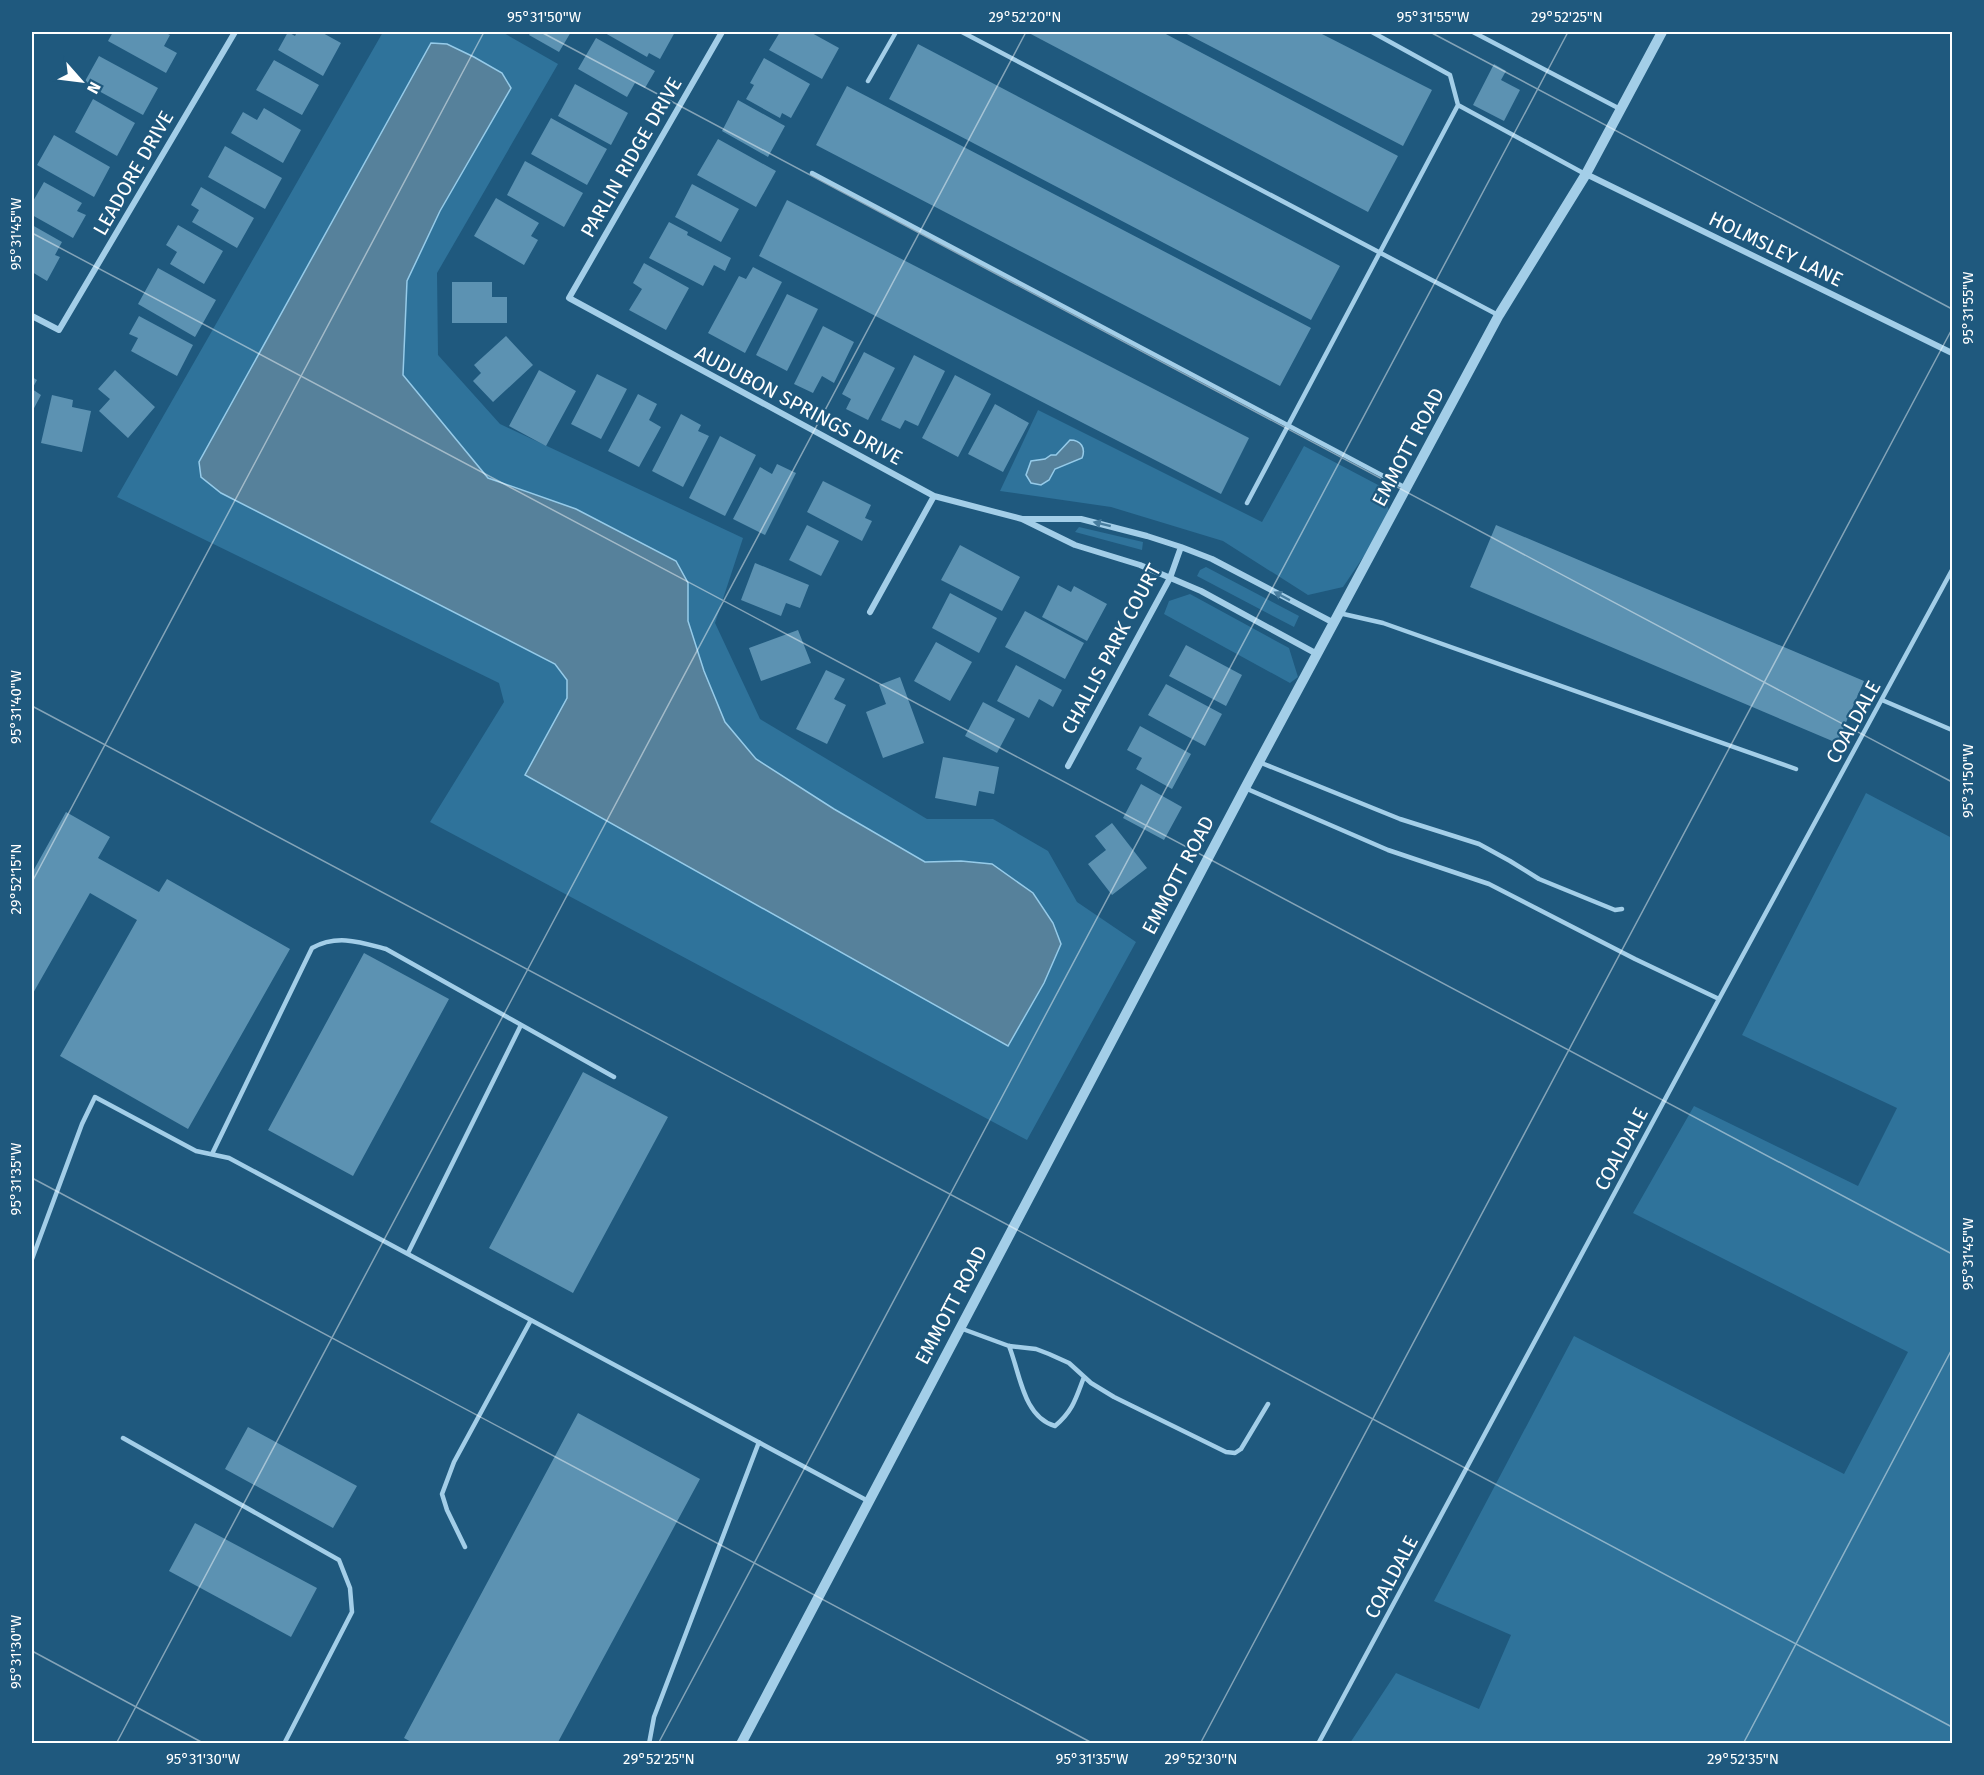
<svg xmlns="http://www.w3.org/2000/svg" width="1984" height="1775" font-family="'Fira Sans',sans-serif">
<rect width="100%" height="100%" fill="#1f597e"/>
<path fill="#2f739b" d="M383,32H502L558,64L437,273L438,355L500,424L743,538L715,623L760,719L927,819H993L1048,851L1077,902L1136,942L1027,1140L430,822L504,702L499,683L117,497Z
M1038,410L1262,522L1304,446L1380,486L1391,516L1343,587L1308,595L1223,541L1111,507L1000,491Z
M1079,527L1143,542L1142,550L1075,532Z
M1206,567L1299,616L1294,627L1197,576L1200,570Z
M1190,594L1289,648L1298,677L1290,683L1164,614L1169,601Z
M1866,793L1952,838V1743H1350L1396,1673L1479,1709L1511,1635L1434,1601L1574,1336L1844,1474L1908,1352L1633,1213L1694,1106L1858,1186L1897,1108L1742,1035Z"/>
<path fill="#56819b" stroke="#96cbe9" stroke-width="1.5" d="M431,43L447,44L474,57L502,73L511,88L440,211L407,281L403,375L488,478L576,509L676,561L688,583V621L704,671L725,722L756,759L834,809L925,862L961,861L992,864L1033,893L1053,923L1061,944L1044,983L1008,1046L525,775L567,698V680L555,664L221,493L201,477L199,462Z
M1070,440C1081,440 1086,448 1082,458L1055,469L1049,480L1041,485L1031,483L1026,475L1031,461L1045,459L1051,455H1056Z"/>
<path fill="#5c92b2" d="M113,32H164L170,35L164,46L177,53L166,73L108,41Z
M288,32L295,36L297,32H321L341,43L323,76L278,50Z
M531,32H571L559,52L529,35Z
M606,32H675L660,59L649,53L647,57L605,33Z
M780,32H810L839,48L822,79L769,50Z
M1027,32H1162L1398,156L1368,212Z
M1183,32H1318L1432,90L1403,146Z
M596,38L655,71L645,88L635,83L627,97L578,69Z
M918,44L1340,266L1311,320L889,99Z
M99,56L158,88L143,115L84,83Z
M764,58L810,84L791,118L782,113L780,118L746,99L754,85L750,83Z
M274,60L319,85L302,115L256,90Z
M1494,64L1506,71L1501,80L1520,90L1504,121L1473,105Z
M575,84L628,113L611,145L558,116Z
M847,86L1311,328L1280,386L816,145Z
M93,99L135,123L117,156L75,132Z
M738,100L785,126L768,157L722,131Z
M264,108L301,130L283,163L231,133L243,112L257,120Z
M551,118L607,149L587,185L531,154Z
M54,135L110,167L94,197L37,165Z
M718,139L776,171L756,207L697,175Z
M225,146L282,178L265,209L208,177Z
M525,161L583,193L564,227L507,195Z
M44,182L82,203L77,211L86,215L73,238L32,215V203Z
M692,184L739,209L721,242L675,217Z
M201,187L254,218L237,248L192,222L199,210L191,205Z
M496,198L539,223L531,236L538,240L524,265L474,236Z
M787,200L1249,438L1221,494L759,256Z
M669,222L688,232L687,235L731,258L725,271L714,265L703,286L649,258Z
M32,225L62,242L55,255L60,257L47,281L32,272Z
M178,225L223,251L204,284L170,264L177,252L166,245Z
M644,263L689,288L666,330L629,310L642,289L633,283Z
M753,267L782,282L745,353L708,333L739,276L746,279Z
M158,268L216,300L195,337L138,304Z
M452,282H492V297H507V323H452Z
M787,294L818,309L787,371L756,355Z
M139,316L193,345L177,376L131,351L138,338L129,334Z
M823,326L854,342L834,383L822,376L813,393L794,384Z
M506,336L533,365L493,402L473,381L481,373L474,365Z
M864,352L895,368L868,420L846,409L851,399L842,394Z
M914,355L945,371L918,426L905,420L900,429L881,420Z
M115,370L155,407L128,438L99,411L110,399L98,389Z
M539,370L576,391L546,446L509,426Z
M597,374L627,389L601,439L571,424Z
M955,375L991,394L958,457L922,438Z
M32,377L37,380L32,389L41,395L32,412Z
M638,394L657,404L649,420L661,427L639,467L608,451Z
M52,395L73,400L72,407L91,411L82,452L41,443Z
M995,404L1029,423L1003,472L968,454Z
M681,414L701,425L698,431L709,436L683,487L652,471Z
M720,436L756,455L725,516L689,498Z
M777,464L796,473L765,535L733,519L760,467L772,474Z
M823,481L871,505L865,518L872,521L862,541L807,512Z
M807,525L839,541L821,576L789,560Z
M1496,525L1864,681L1837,743L1470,587Z
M960,545L1020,577L1002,611L941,580Z
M755,563L809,585L800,608L786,603L781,616L741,600Z
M1058,585L1071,592L1074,586L1107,604L1087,641L1042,617Z
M950,593L997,618L979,653L932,628Z
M1025,611L1084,643L1065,679L1005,647Z
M798,630L811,663L761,681L749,648Z
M936,642L972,662L950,701L914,681Z
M1186,645L1242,675L1226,706L1169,676Z
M1016,665L1062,690L1053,707L1039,699L1029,718L997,701Z
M826,670L845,679L834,699L846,705L827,744L796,729Z
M900,677L924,743L883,758L866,712L886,704L879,685Z
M1166,684L1222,714L1205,746L1148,715Z
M983,702L1015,719L997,753L965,736Z
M1140,726L1191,754L1172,789L1136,769L1142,758L1127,750Z
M943,757L999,767L994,794L979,791L976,806L935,798Z
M1141,784L1182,807L1164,840L1123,818Z
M66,812L110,837L98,858L159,892L167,879L290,949L188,1129L60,1056L137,920L90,893L32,995V873Z
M1112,823L1147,868L1112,895L1088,864L1106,850L1095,836Z
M364,953L449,999L353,1176L268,1130Z
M583,1072L668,1117L573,1293L489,1248Z
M578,1413L700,1479L557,1744H415L404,1738Z
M248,1427L357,1486L333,1528L225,1469Z
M195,1523L317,1588L291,1637L169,1571Z"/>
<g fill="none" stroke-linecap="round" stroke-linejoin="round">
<path stroke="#a3cee8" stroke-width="4.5" d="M962,32L1498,315
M1473,32L1620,109
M868,81L896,32
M1458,105L1585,174
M812,173L1406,488
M1247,503L1458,105L1450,75L1372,32
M1339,613L1383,623L1796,769
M1882,700L1952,730
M1259,762L1400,819L1479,844L1510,861L1539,879L1615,910L1622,909
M1245,788L1388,850L1489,884L1635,959L1719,999
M212,1154L312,948C337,934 360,942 386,949L614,1077
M408,1253L521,1025
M32,1259L82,1124L95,1097L196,1151L229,1158L868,1501
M960,1328L1009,1346L1036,1349L1049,1354L1069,1363L1091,1383L1114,1397L1226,1452L1235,1453L1241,1449L1268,1404
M1009,1346C1020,1373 1023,1417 1055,1426C1073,1411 1076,1398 1084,1377
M123,1438L339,1560L350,1588L352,1612L284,1744
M465,1547L447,1510L442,1494L454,1462L531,1320
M649,1744L654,1717L759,1442
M1318,1744L1719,999L1952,570"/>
<path stroke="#a3cee8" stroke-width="6" d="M722,32L569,298L934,496L1022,519L1075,545L1140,565L1201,591L1317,654
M1586,174L1952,353
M32,316L59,330L235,32
M1023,519H1081L1147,536L1181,547L1212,559L1334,623
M870,612L934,496
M1068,766L1170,578L1181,547"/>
<path stroke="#a3cee8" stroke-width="10" d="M741,1744L1245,788L1499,315L1586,174L1662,32"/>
</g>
<defs><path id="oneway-solid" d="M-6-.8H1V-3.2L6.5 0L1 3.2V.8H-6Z" transform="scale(1.5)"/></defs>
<g fill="#477c9e">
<use href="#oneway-solid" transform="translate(1102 524) rotate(-166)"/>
<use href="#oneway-solid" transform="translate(1282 596) rotate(-152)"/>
</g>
<path fill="none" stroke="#fff" stroke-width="1.5" stroke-opacity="0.45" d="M541,32L1952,782M1430,32L1952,309M32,233L1952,1254M32,706L1952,1727M32,882L484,32M32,1178L1094,1744M32,1651L205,1744M116,1744L1026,32M658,1744L1568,32M1200,1744L1952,329M1743,1744L1952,1349"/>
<g text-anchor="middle" stroke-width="4.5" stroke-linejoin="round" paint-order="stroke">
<g font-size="20" fill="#fff" stroke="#1f597e">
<text transform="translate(631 157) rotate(-60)" y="7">PARLIN RIDGE DRIVE</text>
<text transform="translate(133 173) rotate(-60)" y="7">LEADORE DRIVE</text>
<text transform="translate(1776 249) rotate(26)" y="7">HOLMSLEY LANE</text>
<text transform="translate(799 405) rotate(28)" y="7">AUDUBON SPRINGS DRIVE</text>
<text transform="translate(1408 447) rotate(-62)" y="7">EMMOTT ROAD</text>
<text transform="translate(1111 649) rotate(-62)" y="7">CHALLIS PARK COURT</text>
<text transform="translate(1853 722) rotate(-61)" y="7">COALDALE</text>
<text transform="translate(1178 875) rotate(-62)" y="7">EMMOTT ROAD</text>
<text transform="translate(1621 1149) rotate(-62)" y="7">COALDALE</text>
<text transform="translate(951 1305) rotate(-62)" y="7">EMMOTT ROAD</text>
<text transform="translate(1391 1577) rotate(-62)" y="7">COALDALE</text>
</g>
</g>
<rect width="1984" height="1775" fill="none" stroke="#1f597e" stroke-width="66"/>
<g transform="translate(81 81) rotate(118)" stroke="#1f597e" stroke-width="4.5" paint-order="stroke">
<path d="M0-4.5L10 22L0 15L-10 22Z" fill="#ffffff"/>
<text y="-9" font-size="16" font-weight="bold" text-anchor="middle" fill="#ffffff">N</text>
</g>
<rect x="33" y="33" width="1918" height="1709" fill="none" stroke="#fff" stroke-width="2"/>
<g font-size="15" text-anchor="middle" fill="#fff">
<text x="544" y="22">95°31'50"W</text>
<text x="1025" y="22">29°52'20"N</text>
<text x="1433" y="22">95°31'55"W</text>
<text x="1567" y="22">29°52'25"N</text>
<text transform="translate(16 234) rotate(-90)" y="5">95°31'45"W</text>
<text transform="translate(1968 308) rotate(-90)" y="5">95°31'55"W</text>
<text transform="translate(16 707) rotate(-90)" y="5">95°31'40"W</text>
<text transform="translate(1968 781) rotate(-90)" y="5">95°31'50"W</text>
<text transform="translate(16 879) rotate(-90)" y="5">29°52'15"N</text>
<text transform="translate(16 1179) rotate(-90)" y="5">95°31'35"W</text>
<text transform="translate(1968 1254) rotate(-90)" y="5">95°31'45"W</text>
<text transform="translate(16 1652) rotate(-90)" y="5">95°31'30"W</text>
<text x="203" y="1764">95°31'30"W</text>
<text x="659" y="1764">29°52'25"N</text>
<text x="1092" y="1764">95°31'35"W</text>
<text x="1201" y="1764">29°52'30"N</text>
<text x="1743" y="1764">29°52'35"N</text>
</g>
</svg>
